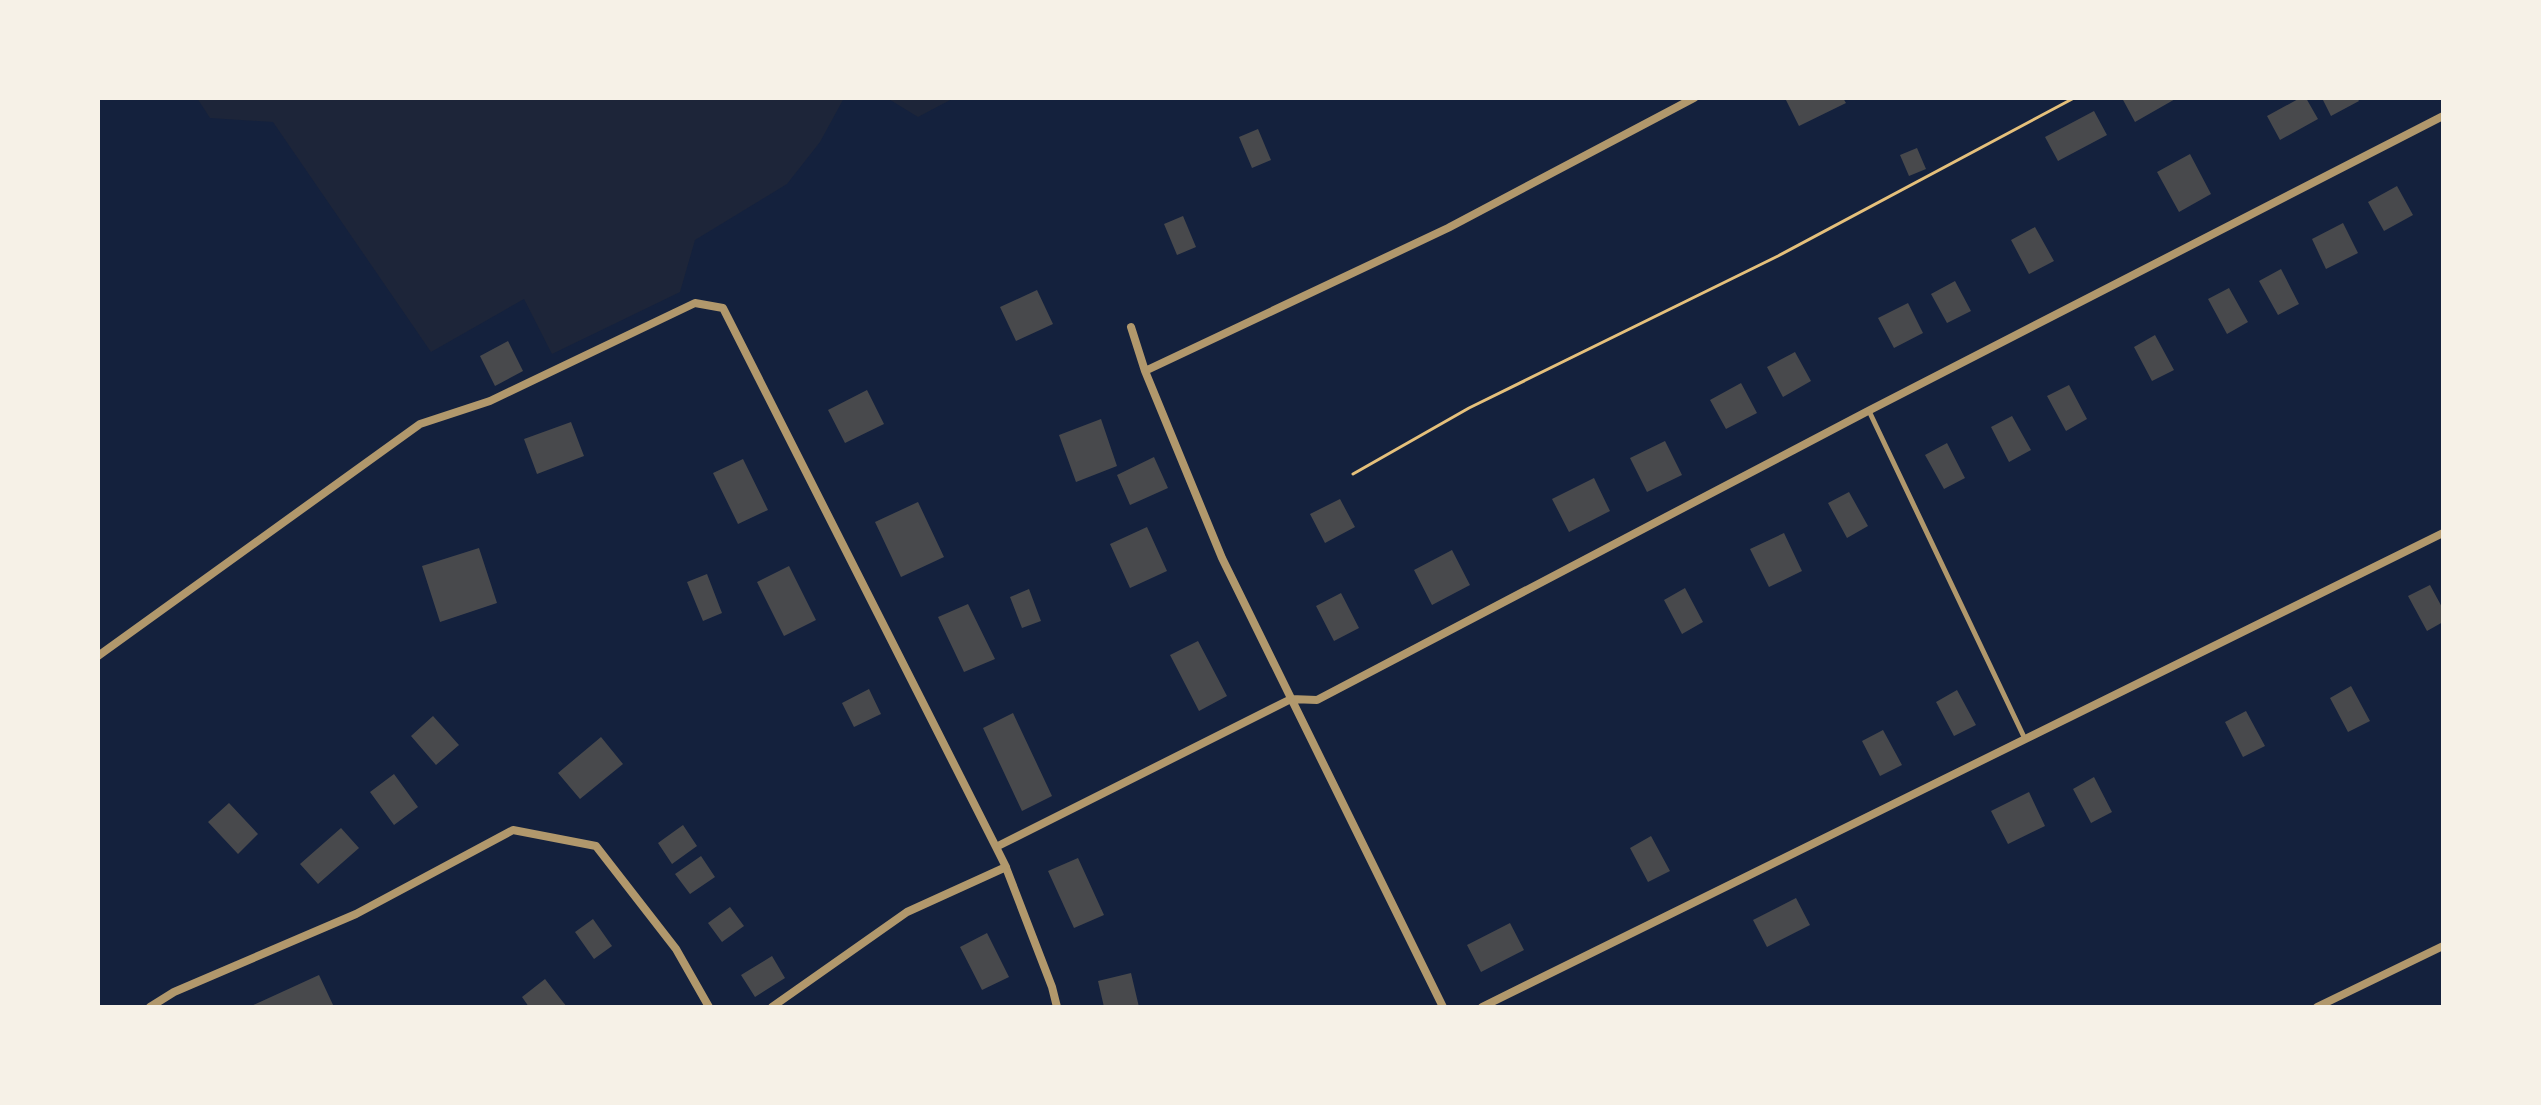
<svg xmlns="http://www.w3.org/2000/svg" width="2541" height="1105" font-family="'Work Sans',sans-serif">
<rect width="100%" height="100%" fill="#14213d"/>
<path fill="#1d2539" d="M197,98H844L820,142L787,184L695,240L680,292L552,354L524,299L431,352L273,122L210,118Z
M887,98H954L918,117Z"/>
<path fill="#48494c" d="M1785,98H1843L1846,103L1799,126Z
M2122,98H2177L2135,122Z
M2300,98H2306L2318,119L2280,140L2267,116Z
M2322,98H2357L2359,101L2331,116Z
M2094,111L2107,135L2058,161L2045,137Z
M1258,129L1271,160L1252,168L1239,137Z
M1917,148L1926,169L1909,176L1900,155Z
M2190,154L2211,194L2179,212L2157,172Z
M2397,186L2413,215L2384,231L2368,202Z
M1183,216L1196,247L1177,255L1164,224Z
M2343,223L2358,253L2326,269L2312,239Z
M2035,227L2054,261L2029,274L2011,240Z
M2281,269L2299,304L2278,315L2259,281Z
M1955,281L1971,311L1947,323L1931,294Z
M2229,288L2248,322L2227,334L2208,299Z
M1037,290L1053,324L1016,341L1000,307Z
M1908,303L1923,333L1894,348L1878,318Z
M2155,335L2174,370L2152,381L2134,347Z
M508,341L523,371L495,386L480,356Z
M1795,352L1811,381L1783,397L1767,367Z
M1741,383L1757,413L1726,429L1710,400Z
M2069,385L2087,419L2066,431L2047,396Z
M867,390L884,424L845,443L828,410Z
M2012,416L2031,450L2009,462L1991,427Z
M1101,419L1117,466L1076,482L1059,435Z
M571,422L584,456L537,474L524,439Z
M1665,441L1682,475L1647,492L1630,458Z
M1947,443L1965,478L1944,489L1925,455Z
M1154,457L1168,488L1130,505L1117,475Z
M743,459L768,510L738,524L713,473Z
M1594,478L1610,511L1569,532L1552,499Z
M1849,492L1868,526L1847,538L1828,503Z
M1340,499L1355,527L1325,543L1310,514Z
M918,502L944,557L901,577L875,522Z
M1147,527L1167,571L1130,588L1110,544Z
M1784,533L1802,571L1769,587L1750,549Z
M479,548L497,603L440,622L422,566Z
M1452,550L1470,585L1432,605L1414,570Z
M789,566L816,620L784,636L757,582Z
M707,574L722,613L703,621L687,582Z
M2430,585L2443,609V622L2427,631L2408,596Z
M1685,588L1703,622L1682,634L1664,600Z
M1029,589L1041,621L1022,628L1010,597Z
M1341,593L1359,628L1334,641L1316,606Z
M968,604L995,659L964,672L938,617Z
M1198,641L1227,696L1199,711L1170,655Z
M2351,686L2370,721L2348,732L2330,698Z
M869,689L881,714L854,727L842,703Z
M1957,690L1976,725L1954,736L1936,702Z
M2246,711L2265,746L2243,757L2225,722Z
M1013,713L1052,796L1022,811L983,728Z
M433,716L459,745L436,765L411,736Z
M1883,730L1902,765L1880,776L1862,741Z
M601,737L623,764L580,799L558,773Z
M394,774L418,807L394,825L370,792Z
M2094,777L2112,812L2091,823L2073,789Z
M2029,792L2045,826L2008,844L1991,811Z
M229,803L258,834L238,854L208,822Z
M683,825L697,846L672,864L658,843Z
M341,828L359,848L318,884L300,864Z
M1651,836L1670,871L1648,882L1630,848Z
M701,856L715,877L690,894L675,874Z
M1078,858L1104,915L1074,928L1048,871Z
M1796,898L1810,925L1767,947L1753,920Z
M730,907L744,926L722,942L708,923Z
M593,919L612,946L594,959L575,932Z
M1510,923L1524,950L1481,972L1467,945Z
M987,933L1009,977L982,990L960,947Z
M772,956L785,978L755,997L741,975Z
M1131,973L1139,1007H1104L1098,981Z
M319,975L334,1007H249Z
M545,979L559,997L567,1007H529L522,997Z"/>
<g fill="none" stroke-linecap="round" stroke-linejoin="round">
<path stroke="#e5c07b" stroke-width="3" d="M1353,474L1469,408L1778,256L2074,98"/>
<path stroke="#b1986c" stroke-width="5" d="M1869,411L2025,739"/>
<path stroke="#b1986c" stroke-width="8" d="M1131,327L1145,371L1222,558L1443,1007
M1145,371L1448,228L1694,98
M98,656L420,424L490,401L695,303L723,308L997,849
M1005,865L1052,987L1057,1007
M150,1007L174,992L356,914L513,830L596,846L676,949L709,1007
M772,1007L907,912L1006,867L996,847L1291,699L1317,700L1868,411L2443,116
M1482,1007L2443,533
M2317,1007L2443,946"/>
</g>
<rect width="2541" height="1105" fill="none" stroke="#f6f1e7" stroke-width="200"/>
</svg>
